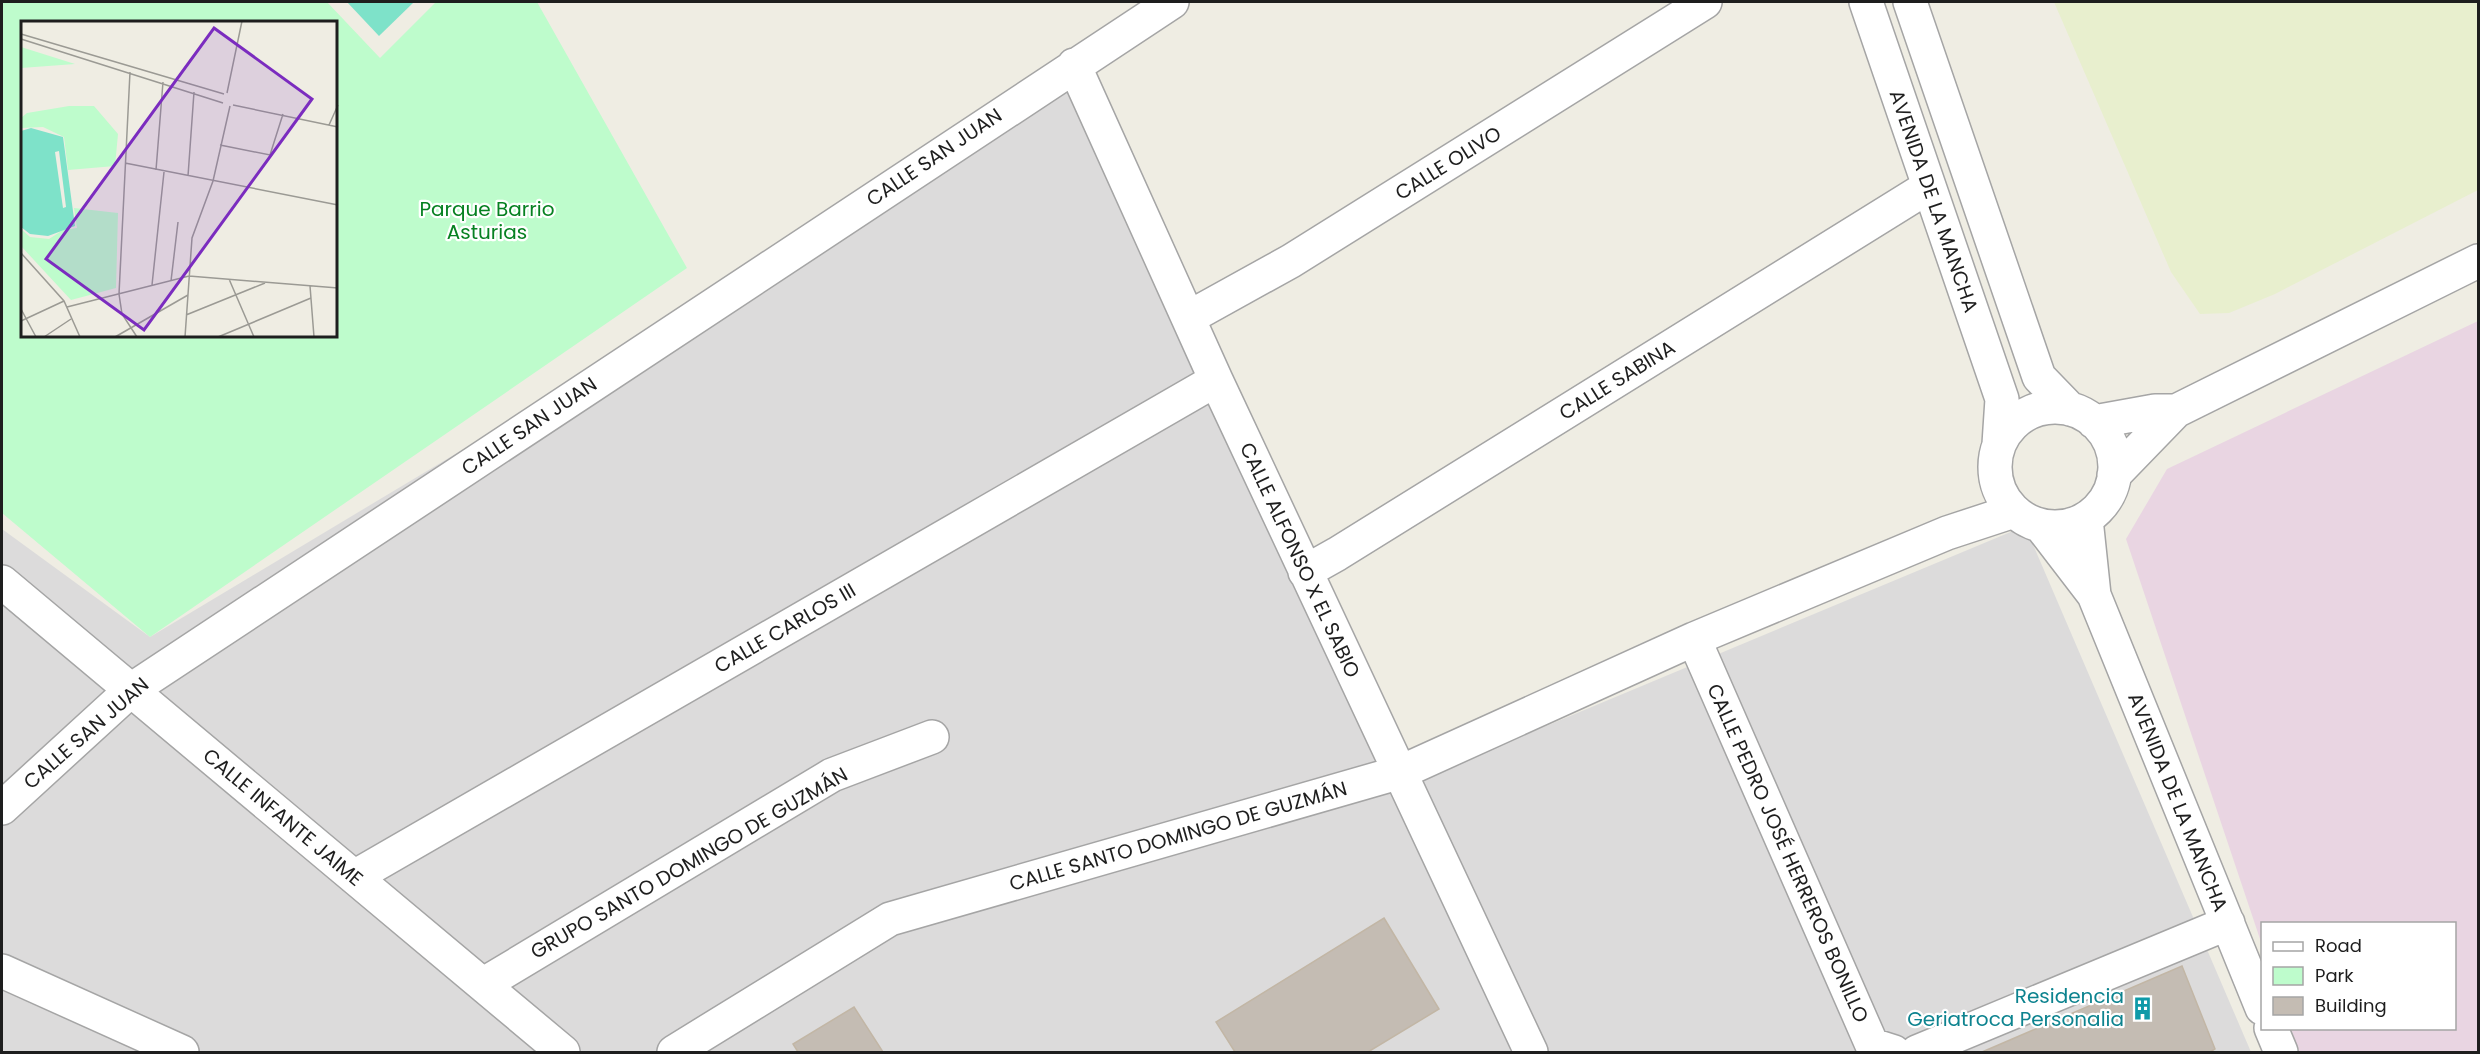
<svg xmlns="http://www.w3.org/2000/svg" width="2480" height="1054" font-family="Poppins,sans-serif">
<rect width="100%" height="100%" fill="#efede3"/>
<path fill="#dcdbdb" d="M1091,73L1419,779L2025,526L2251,1052H2V529L150,637Z"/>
<path fill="#e9d5e2" d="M2478,321V1052H2299L2291,1029L2454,1028V924H2262V945L2126,539L2167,469Z"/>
<path fill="#e8efce" d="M2054,2H2478V190L2275,294L2229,313L2200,314L2171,272Z"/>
<path fill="#befccc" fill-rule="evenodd" d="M2,2H327L380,58L436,2H537L687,268L150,637L2,513ZM22,22H336V336H22Z"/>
<path fill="#7ee2c9" d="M347,2H414L379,36Z"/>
<path fill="#c4bcb3" stroke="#c2b6a5" stroke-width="1.5" d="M1384,918L1439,1009L1368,1052H1235L1216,1022Z
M2182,966L2215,1049L2210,1052H1982Z
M854,1007L883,1052H798L793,1044Z"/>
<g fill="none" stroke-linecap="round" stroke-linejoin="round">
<defs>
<path id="street" d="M1866,2L2002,399L1999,444
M1910,2L2039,377L2070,409
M1074,65L1216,380L1531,1052
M1188,318L1291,261L1705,2
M1995 467a60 60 0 1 1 120 0a60 60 0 1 1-120 0Z
M2094,422L2155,411H2176
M2114,475L2176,411L2478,261
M2086,519L2094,595
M2041,526L2094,595L2262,1008
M1305,572L1337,554L1928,187
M2,582L563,1052
M1694,639L1872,1045L1894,1052
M2,808L131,690L1172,2
M354,877L1216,380
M2,971L182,1052
M484,984L832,775L932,737
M2271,1028L2281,1052
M674,1052L890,919L1401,772L1694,639L1947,533L2014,511
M1917,1052L2228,923"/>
</defs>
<use href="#street" stroke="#a5a5a5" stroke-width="36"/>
<use href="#street" stroke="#fff" stroke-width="33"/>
</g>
<defs>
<symbol id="building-bare" viewBox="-9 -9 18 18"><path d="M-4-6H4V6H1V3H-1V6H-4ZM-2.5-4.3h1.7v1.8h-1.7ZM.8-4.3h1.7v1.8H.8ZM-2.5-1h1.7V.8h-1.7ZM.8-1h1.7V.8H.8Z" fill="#0f9aa8" stroke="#fff" stroke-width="2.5" paint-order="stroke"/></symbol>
</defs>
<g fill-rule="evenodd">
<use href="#building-bare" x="2126" y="992" width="33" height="33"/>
</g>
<g text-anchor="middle" stroke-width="4.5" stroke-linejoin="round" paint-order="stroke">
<g font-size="20" fill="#1e1e1e" stroke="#fff">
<text transform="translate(934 157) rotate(-34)" y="7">CALLE SAN JUAN</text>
<text transform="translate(1448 163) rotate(-32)" y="7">CALLE OLIVO</text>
<text transform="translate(1934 201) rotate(71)" y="7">AVENIDA DE LA MANCHA</text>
<text transform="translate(1617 380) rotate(-32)" y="7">CALLE SABINA</text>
<text transform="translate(529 426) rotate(-34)" y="7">CALLE SAN JUAN</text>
<text transform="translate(1300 560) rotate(65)" y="7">CALLE ALFONSO X EL SABIO</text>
<text transform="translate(785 628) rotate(-30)" y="7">CALLE CARLOS III</text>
<text transform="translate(86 733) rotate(-41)" y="7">CALLE SAN JUAN</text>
<text transform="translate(2178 802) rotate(68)" y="7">AVENIDA DE LA MANCHA</text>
<text transform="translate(283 817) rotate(40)" y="7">CALLE INFANTE JAIME</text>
<text transform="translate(1178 836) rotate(-16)" y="7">CALLE SANTO DOMINGO DE GUZMÁN</text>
<text transform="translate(1788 853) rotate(66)" y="7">CALLE PEDRO JOSÉ HERREROS BONILLO</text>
<text transform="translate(689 863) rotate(-30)" y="7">GRUPO SANTO DOMINGO DE GUZMÁN</text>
</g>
<g font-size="20" fill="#078122" stroke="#fff">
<text x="487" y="216">Parque Barrio<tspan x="487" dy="23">Asturias</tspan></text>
</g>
<g font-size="20" fill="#0d838f" stroke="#fff" text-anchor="end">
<text x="2124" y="1003">Residencia<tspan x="2124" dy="23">Geriatroca Personalia</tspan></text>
</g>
</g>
<g transform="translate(21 21)">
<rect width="316" height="316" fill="#efede3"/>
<path d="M0,26L54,43L0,47ZM48,85H73L97,113L94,145L47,149L43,116L22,106L0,107V97L6,92ZM53,187L97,192L95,267L50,279L0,225V208L9,216L28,218L42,209L56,207Z" fill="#befccc"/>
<path d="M10,107L42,116L54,205L27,215L9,213L0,206V110ZM38,130L45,186L42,187L34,131Z" fill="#7ee2c9" fill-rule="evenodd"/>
<path fill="none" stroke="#9b9a94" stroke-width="1.5" d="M0,13L203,73M0,18L202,82M109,51L98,273L101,293L116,316M206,72L221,0M212,84L317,106M308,104L317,84M199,124L249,134L262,93M104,142L317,184M135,149L142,61M167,155L173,71M0,232L43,280L59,316M208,258L233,316M150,260L157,201M131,264L143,151M289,265L293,316M46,286L168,255L317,267M0,288L15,316M165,294L244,262M0,300L43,280M23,316L50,298M94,316L167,274M164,316L171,217L192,160L209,85M197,316L290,277"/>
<path fill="#7b2cbf" fill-opacity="0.15" stroke="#7b2cbf" stroke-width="3" d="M193,7L291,78L123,309L25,238Z"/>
<rect width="316" height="316" fill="none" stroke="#1e1e1e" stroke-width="3"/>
</g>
<rect width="2480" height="1054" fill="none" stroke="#1e1e1e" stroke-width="6"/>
<rect x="2261" y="922" width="195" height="108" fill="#ffffff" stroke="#a5a5a5" stroke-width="1.5"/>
<rect x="2273" y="942" width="30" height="9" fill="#ffffff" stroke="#a5a5a5" stroke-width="1.5"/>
<text x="2315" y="952" font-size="18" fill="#1e1e1e">Road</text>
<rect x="2273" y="967" width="30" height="18" fill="#befccc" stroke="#a5a5a5" stroke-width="1.5"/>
<text x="2315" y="982" font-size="18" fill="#1e1e1e">Park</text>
<rect x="2273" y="997" width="30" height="18" fill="#c4bcb3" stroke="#a5a5a5" stroke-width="1.5"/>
<text x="2315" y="1012" font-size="18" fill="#1e1e1e">Building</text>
</svg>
